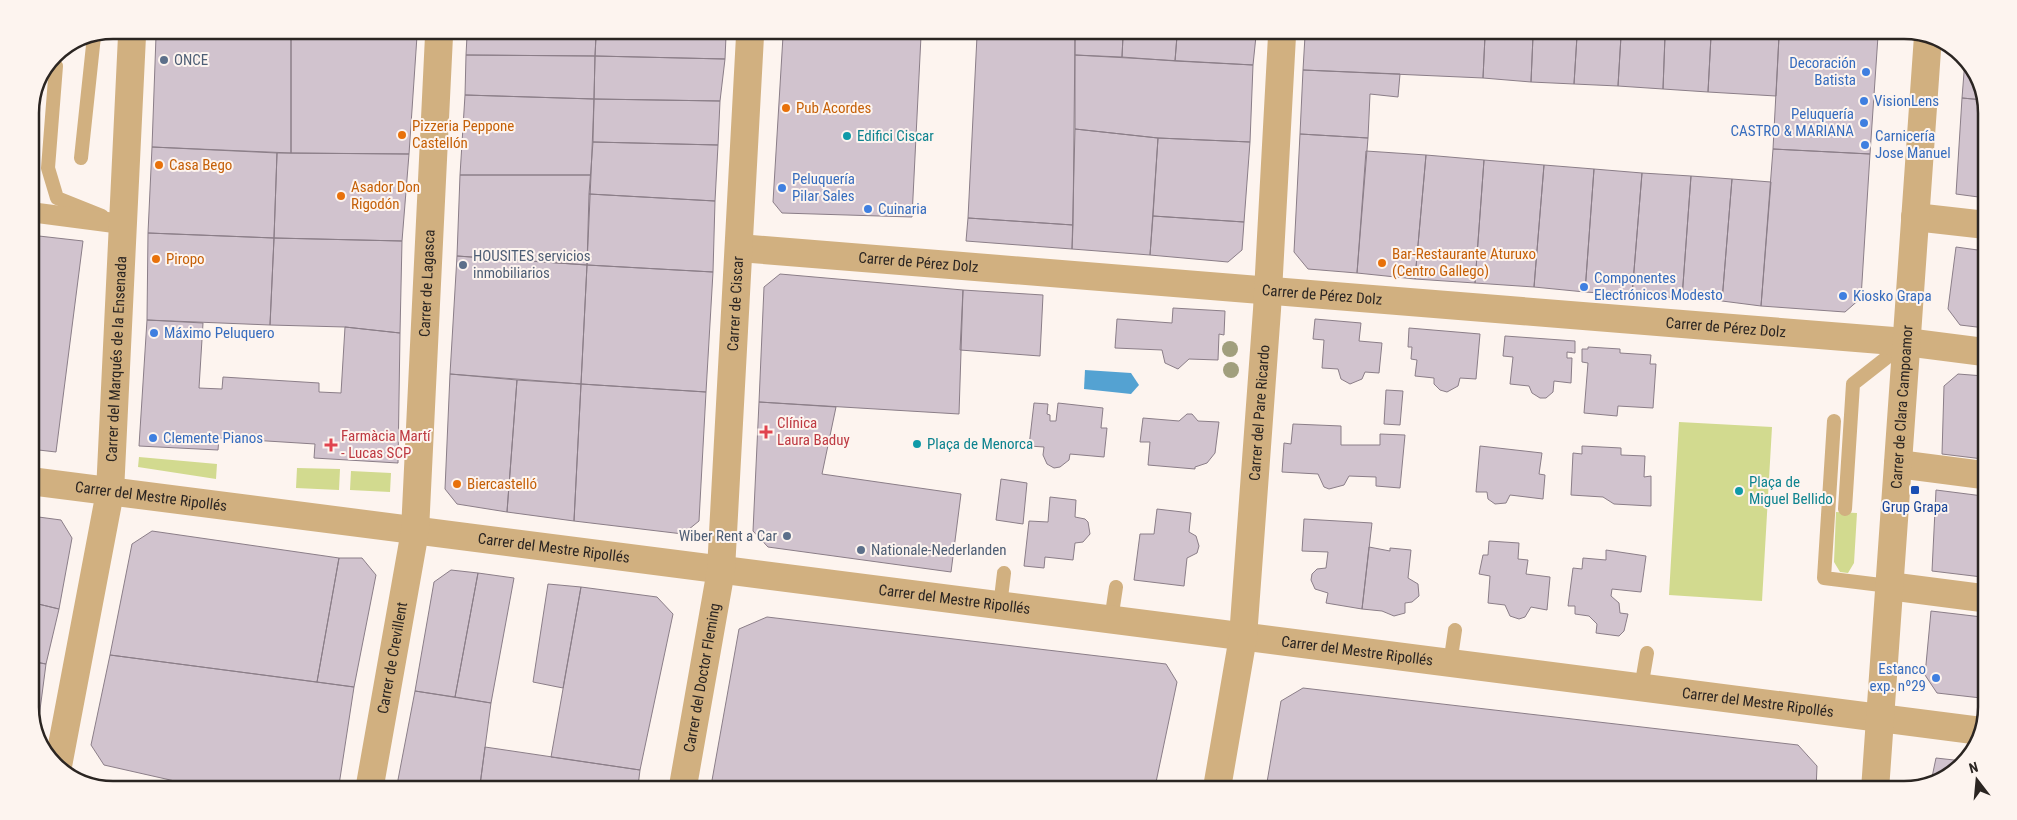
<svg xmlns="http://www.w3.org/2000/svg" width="2017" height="820" font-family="'Roboto Condensed',sans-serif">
<rect width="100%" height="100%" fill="#fdf4ef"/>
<path fill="#d2da8f" d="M1679,422L1772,427L1762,601L1669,595Z
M139,457L217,464L216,479L138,467Z
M297,468L340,469L339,490L296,488Z
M351,471L391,473L390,492L350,490Z
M1836,512L1857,513L1854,563L1848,573L1840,572L1834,562Z"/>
<path fill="#54a2d2" d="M1085,370L1131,373L1139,385L1131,394L1084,389Z"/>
<path fill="#d1c3ce" stroke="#8b7e88" d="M156,36H291V153L152,147Z
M291,36H417L409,154L291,153Z
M467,36H596L595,56L466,55Z
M596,36H726L725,59L595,56Z
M783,36H921L912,217L782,213L773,202Z
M977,36H1075L1073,225L968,218Z
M1075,36H1123L1122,57L1075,55Z
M1123,36H1177L1175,61L1122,57Z
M1177,36H1256L1253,65L1175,61Z
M1305,36H1485L1483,78L1303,70Z
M1485,36H1533L1531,82L1483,78Z
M1533,36H1577L1574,84L1531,82Z
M1577,36H1621L1618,86L1574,84Z
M1621,36H1665L1663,89L1618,86Z
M1665,36H1711L1708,92L1663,89Z
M1711,36H1779L1776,96L1708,92Z
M1779,36H1878L1870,154L1773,149Z
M466,55L595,56L594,99L465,95Z
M1075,55L1253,65L1250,142L1158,138L1075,129Z
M595,56L725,59L720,101L594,99Z
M1965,60L1973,67L1984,100L1962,98Z
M1303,70L1400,74L1398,97L1370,94L1368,138L1300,134Z
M465,95L594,99L591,175H460Z
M1962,98L1984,100L1987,108L1986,198L1956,194Z
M594,99L720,101L718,145L593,142Z
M1075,129L1158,138L1150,255L1072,249Z
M1300,134L1368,138L1357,273L1308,269L1294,252Z
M1158,138L1250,142L1244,222L1153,216Z
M593,142L718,145L715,201L589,194Z
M152,147L277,153L274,238L148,233Z
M1773,149L1870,154L1861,298L1845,312L1761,306Z
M1366,151L1426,155L1415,279L1357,273Z
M277,153L409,154L402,241L274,238Z
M1426,155L1484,160L1475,283L1415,279Z
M1484,160L1544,165L1534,287L1475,283Z
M1544,165L1594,169L1585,292L1534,287Z
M1594,169L1642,173L1632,295L1585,292Z
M1642,173L1691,176L1682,298L1632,295Z
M460,175H591L587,265L457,256Z
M1691,176L1732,179L1722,301L1682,298Z
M1732,179L1771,182L1761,306L1722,301Z
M589,194L715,201L713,272L587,265Z
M1153,216L1244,222L1242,250L1228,262L1150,255Z
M968,218L1073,225L1072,249L966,241Z
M148,233L274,238L270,325L147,320Z
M30,235L83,241L56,452L30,449Z
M274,238L402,241L400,333L345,327L270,325Z
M1956,247L1985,251V328L1960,325L1948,309Z
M457,256L587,265L581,384L450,374Z
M587,265L713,272L706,392L581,384Z
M780,274L963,290L959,414L759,402L764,287Z
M963,290L1043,295L1040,356L960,350Z
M1173,308L1225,311L1224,335L1219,334L1218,360L1189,359L1178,369L1165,363L1162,350L1115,348L1117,319L1172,323Z
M1315,319L1361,323L1359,341L1382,343L1379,373L1365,372L1362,379L1350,384L1341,379L1338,369L1322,368L1324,340L1313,339Z
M147,320L203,323L199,388L222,389L223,377L319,383V392L341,393L345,327L400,333L398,463L314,458L315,444L219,438L218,450L139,446Z
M1409,328L1480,334L1476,379L1460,378L1458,386L1447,392L1440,390L1434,384V378L1415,376L1417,360L1411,359L1412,347H1408Z
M1505,336L1575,341V353L1567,352V358H1572L1571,383L1554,381L1553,392L1546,398H1540L1532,393L1529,386L1510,384L1513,357L1503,356Z
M1588,347L1620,349V353L1651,355L1650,364H1656L1653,408L1618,406L1617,416L1584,413L1588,363L1582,362V349H1588Z
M450,374L517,380L507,512L457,504L445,489Z
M1958,374L1984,376L1983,459L1942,454L1944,386Z
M517,380L581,384L574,521L507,512Z
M581,384L706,392L699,521L683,534L574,521Z
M1386,390L1403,391L1400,425L1384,424Z
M759,402L836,407L822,474L961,494L951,572L768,547L753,531Z
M1034,403L1048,404L1047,414L1050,415V421H1056L1058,403L1103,408L1101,428H1107L1104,457L1070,454L1069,460L1060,467L1054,468L1047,464L1043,455L1044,447L1029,446Z
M1187,414H1192L1198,421L1219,422L1215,453L1207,463L1195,467V469L1148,465L1150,442H1140L1143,418L1179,421Z
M1293,424L1341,426V445H1380V434L1405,435L1400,488L1376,486V477L1349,476L1344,485L1329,489L1324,487L1318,474L1282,472L1284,443L1291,444Z
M1480,446L1542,453L1539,474L1545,475L1543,499L1510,495L1506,503L1495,504L1488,499L1487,492H1476Z
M1582,446L1621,448V455L1645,456L1644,477L1651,476V506L1614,504L1603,497L1571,495L1573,453L1582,454Z
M1001,479L1027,483L1023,524L996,520Z
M1936,490L1983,496L1982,577L1932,571Z
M1050,497L1076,500L1075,517L1085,519L1088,522L1090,534L1083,542L1075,543L1073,560L1045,557L1044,568L1024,566L1029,521L1048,522Z
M1157,509L1191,513L1189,532L1196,536L1199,546L1197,553L1187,558L1184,586L1134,580L1140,534H1154Z
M31,516L61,520L72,538L59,609L30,602Z
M1304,519L1372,523L1362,609L1326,603L1328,593L1315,589L1311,580L1312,574L1317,569L1326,568L1328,552L1302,551Z
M152,531L339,558L317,682L110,655L132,544Z
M1489,541L1519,543L1518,559L1528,560L1526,574L1550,577L1547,610L1531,607L1525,617L1519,619L1510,616L1505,605L1488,603L1490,576L1479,574L1483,555H1488Z
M1369,547L1390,551V548L1411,550L1408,578L1418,584L1419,596L1412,602L1405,603V613L1394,616L1382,611L1362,609Z
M1606,550L1646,556L1641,592L1612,589L1611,596L1619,603L1620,613L1628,614L1624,631L1619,636L1596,633L1597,624L1589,616L1575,614V606H1568L1573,568L1582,569L1583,558L1606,560Z
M339,558H362L376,575L354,687L317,682Z
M451,570L478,573L455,697L415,691L434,582Z
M478,573L514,578L491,703L455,697Z
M548,584L581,587L563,688L533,682Z
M581,587L657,597L673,614L640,770L551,757Z
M30,602L59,609L46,664L30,661Z
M1931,611L1982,617L1981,698L1937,693L1925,675Z
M767,617L1166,664L1177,682L1155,787L711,786L739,629Z
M110,655L354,687L339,785L188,784L104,765L91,745Z
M30,661L46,664L38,725L35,727L30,713Z
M1303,688L1798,745L1817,766L1816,790L1266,788L1281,701Z
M415,691L491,703L480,785H397Z
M485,747L640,770L638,786L480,785Z
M1936,758L1963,761L1950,776L1931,782Z"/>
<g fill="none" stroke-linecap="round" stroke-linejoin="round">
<path stroke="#d1b080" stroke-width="14" d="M56,66L48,168L57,198L102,216
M81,158L94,36
M1834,421L1824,578L1889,586
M1845,509L1853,384L1904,344
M1000,606L1004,573
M1111,620L1116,587
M1450,664L1455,630
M1641,688L1647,653"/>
<path stroke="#d1b080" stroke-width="20" d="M30,212L122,224"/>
<g stroke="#d1b080" stroke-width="28">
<path d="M1915,217L1986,225"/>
<path id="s1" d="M739,248L1906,342L1984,352"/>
<path d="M1898,464L1983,475"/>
<path id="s2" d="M30,481L1981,731"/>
<path d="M1889,586L1982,598"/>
<path id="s3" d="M58,766L110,492L132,36"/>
<path id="s4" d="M370,785L415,531L439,36"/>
<path id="s5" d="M683,786L721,570L750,36"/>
<path id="s6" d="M1217,788L1243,637L1267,310L1282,36"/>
</g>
<path stroke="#d1b080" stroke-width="28" id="s7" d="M1875,790L1928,36"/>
</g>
<g fill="#a19f7d">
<circle cx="1230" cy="349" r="8"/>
<circle cx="1231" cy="370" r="8"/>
</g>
<g fill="#5c6f8a" stroke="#fdf4ef" stroke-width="2">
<circle cx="164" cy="60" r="5"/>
<circle cx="463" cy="265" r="5"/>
<circle cx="787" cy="536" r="5"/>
<circle cx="861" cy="550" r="5"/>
</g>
<g fill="#3f7fe0" stroke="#fdf4ef" stroke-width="2">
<circle cx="1866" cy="72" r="5"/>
<circle cx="1864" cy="101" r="5"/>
<circle cx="1864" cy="123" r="5"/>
<circle cx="1865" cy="145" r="5"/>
<circle cx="782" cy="188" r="5"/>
<circle cx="868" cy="209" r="5"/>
<circle cx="1584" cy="287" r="5"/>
<circle cx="1843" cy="296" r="5"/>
<circle cx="154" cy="333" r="5"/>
<circle cx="153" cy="438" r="5"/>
<circle cx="1936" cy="678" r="5"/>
</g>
<g fill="#e8710a" stroke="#fdf4ef" stroke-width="2">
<circle cx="786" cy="108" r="5"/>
<circle cx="402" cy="135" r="5"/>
<circle cx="159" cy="165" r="5"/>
<circle cx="341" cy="196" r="5"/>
<circle cx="156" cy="259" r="5"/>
<circle cx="1382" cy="263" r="5"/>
<circle cx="457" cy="484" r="5"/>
</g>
<g fill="#0f9aa8" stroke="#fdf4ef" stroke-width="2">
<circle cx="847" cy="136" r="5"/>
<circle cx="917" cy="444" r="5"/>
<circle cx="1739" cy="491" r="5"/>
</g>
<g fill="#e0444e" stroke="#fdf4ef" stroke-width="2">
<path d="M763.5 424.5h5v5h5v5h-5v5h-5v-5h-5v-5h5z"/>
<path d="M328.5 437.5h5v5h5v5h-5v5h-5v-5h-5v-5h5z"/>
</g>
<rect fill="#1a4fb4" stroke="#fdf4ef" stroke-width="2" x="1910" y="485" width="10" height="10" rx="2.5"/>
<g text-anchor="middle" stroke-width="4" stroke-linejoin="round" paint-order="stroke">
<g font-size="15" fill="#4e5e75" stroke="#fdf4ef" text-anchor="start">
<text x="174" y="65">ONCE</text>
<text x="473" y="261">HOUSITES servicios<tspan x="473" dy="17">inmobiliarios</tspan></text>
<text x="777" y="541" text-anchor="end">Wiber Rent a Car</text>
<text x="871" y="555">Nationale-Nederlanden</text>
</g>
<g font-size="15" fill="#366cbe" stroke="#fdf4ef" text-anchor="start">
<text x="1856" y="68" text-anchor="end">Decoración<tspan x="1856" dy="17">Batista</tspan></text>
<text x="1874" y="106">VisionLens</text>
<text x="1854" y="119" text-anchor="end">Peluquería<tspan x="1854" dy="17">CASTRO &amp; MARIANA</tspan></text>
<text x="1875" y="141">Carnicería<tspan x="1875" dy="17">Jose Manuel</tspan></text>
<text x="792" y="184">Peluquería<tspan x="792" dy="17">Pilar Sales</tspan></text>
<text x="878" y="214">Cuinaria</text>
<text x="1594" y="283">Componentes<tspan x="1594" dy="17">Electrónicos Modesto</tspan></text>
<text x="1853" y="301">Kiosko Grapa</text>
<text x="164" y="338">Máximo Peluquero</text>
<text x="163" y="443">Clemente Pianos</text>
<text x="1926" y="674" text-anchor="end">Estanco<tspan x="1926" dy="17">exp. nº29</tspan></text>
</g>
<g font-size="15" fill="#c56008" stroke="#fdf4ef" text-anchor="start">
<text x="796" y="113">Pub Acordes</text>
<text x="412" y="131">Pizzeria Peppone<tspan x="412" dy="17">Castellón</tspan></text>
<text x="169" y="170">Casa Bego</text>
<text x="351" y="192">Asador Don<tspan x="351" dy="17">Rigodón</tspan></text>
<text x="1392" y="259">Bar-Restaurante Aturuxo<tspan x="1392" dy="17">(Centro Gallego)</tspan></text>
<text x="166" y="264">Piropo</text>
<text x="467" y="489">Biercastelló</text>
</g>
<g font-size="15" fill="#0d838f" stroke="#fdf4ef" text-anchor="start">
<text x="857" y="141">Edifici Ciscar</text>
<text x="927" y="449">Plaça de Menorca</text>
<text x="1749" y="487">Plaça de<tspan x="1749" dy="17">Miguel Bellido</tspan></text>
</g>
<g font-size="15" fill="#2b2522" stroke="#fdf4ef">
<text dy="5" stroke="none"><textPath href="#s1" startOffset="180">Carrer de Pérez Dolz</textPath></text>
<text dy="5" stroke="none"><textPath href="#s4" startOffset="506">Carrer de Lagasca</textPath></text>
<text dy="5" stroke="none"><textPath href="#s1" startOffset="585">Carrer de Pérez Dolz</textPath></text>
<text dy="5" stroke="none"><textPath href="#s5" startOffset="486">Carrer de Ciscar</textPath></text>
<text dy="5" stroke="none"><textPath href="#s1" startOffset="990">Carrer de Pérez Dolz</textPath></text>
<text dy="5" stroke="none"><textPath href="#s3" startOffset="412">Carrer del Marqués de la Ensenada</textPath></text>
<text dy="5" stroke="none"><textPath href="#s7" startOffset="384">Carrer de Clara Campoamor</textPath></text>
<text dy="5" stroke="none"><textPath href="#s6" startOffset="378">Carrer del Pare Ricardo</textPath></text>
<text dy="5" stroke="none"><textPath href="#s2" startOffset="122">Carrer del Mestre Ripollés</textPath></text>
<text dy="5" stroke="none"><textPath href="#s2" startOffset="528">Carrer del Mestre Ripollés</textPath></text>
<text dy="5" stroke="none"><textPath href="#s2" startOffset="932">Carrer del Mestre Ripollés</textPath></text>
<text dy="5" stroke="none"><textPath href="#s2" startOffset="1338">Carrer del Mestre Ripollés</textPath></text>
<text dy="5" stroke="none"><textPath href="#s4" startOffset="129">Carrer de Crevillent</textPath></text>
<text dy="5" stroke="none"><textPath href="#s5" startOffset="110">Carrer del Doctor Fleming</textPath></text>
<text dy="5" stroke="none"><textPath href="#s2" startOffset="1742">Carrer del Mestre Ripollés</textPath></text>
</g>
<g font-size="15" fill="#be3a42" stroke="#fdf4ef" text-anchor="start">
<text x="777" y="428">Clínica<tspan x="777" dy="17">Laura Baduy</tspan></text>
<text x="341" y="441">Farmàcia Martí<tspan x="341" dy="17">- Lucas SCP</tspan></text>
</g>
<g font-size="15" fill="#164399" stroke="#fdf4ef">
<text x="1915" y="512">Grup Grapa</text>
</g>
</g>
<path d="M0 0H2017V820H0ZM113 39H1904A74 74 0 0 1 1978 113V707A74 74 0 0 1 1904 781H113A74 74 0 0 1 39 707V113A74 74 0 0 1 113 39Z" fill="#fdf4ef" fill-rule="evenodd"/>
<path fill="none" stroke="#2b2522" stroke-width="2.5" d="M113 39H1904A74 74 0 0 1 1978 113V707A74 74 0 0 1 1904 781H113A74 74 0 0 1 39 707V113A74 74 0 0 1 113 39Z"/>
<g transform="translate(1977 780) rotate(344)" stroke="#fdf4ef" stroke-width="4" paint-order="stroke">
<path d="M0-4L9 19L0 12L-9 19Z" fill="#2b2522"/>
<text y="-8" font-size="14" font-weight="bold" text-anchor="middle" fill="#2b2522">N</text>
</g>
</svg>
